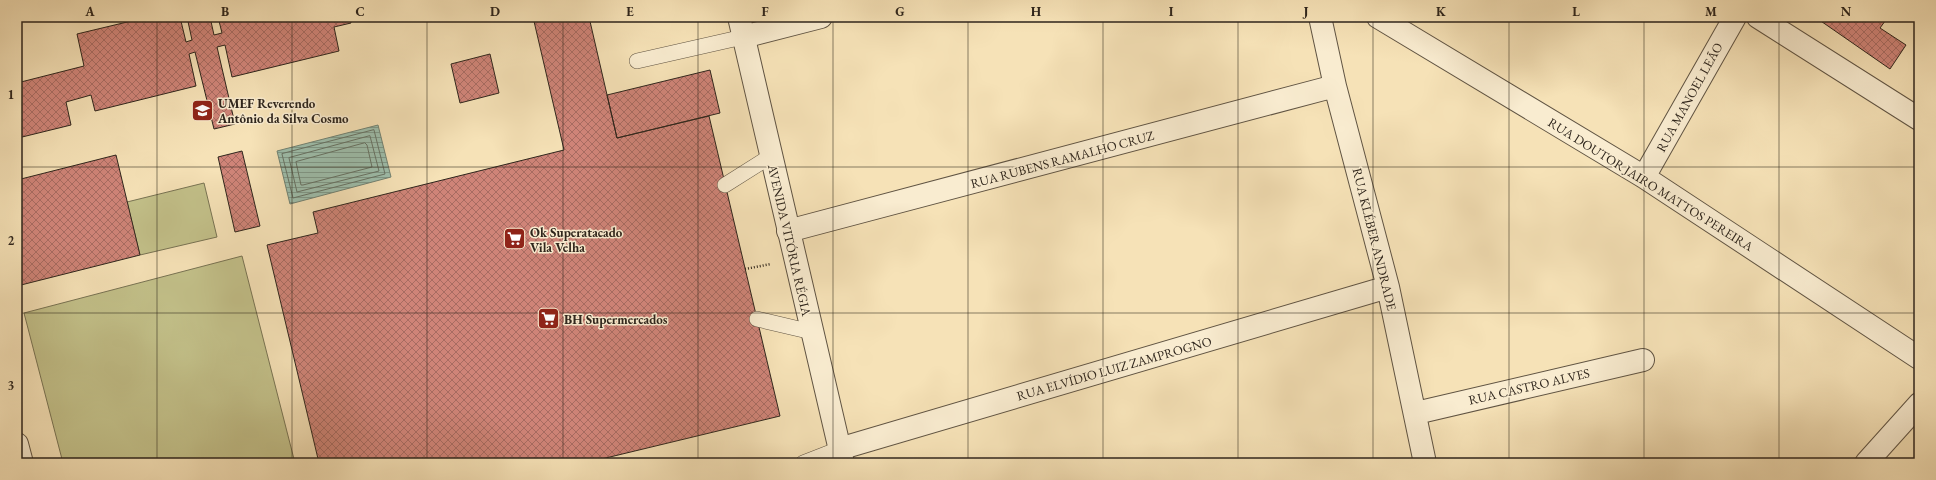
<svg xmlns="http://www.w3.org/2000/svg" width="1936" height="480" font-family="'EB Garamond',serif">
<defs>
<pattern id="water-rules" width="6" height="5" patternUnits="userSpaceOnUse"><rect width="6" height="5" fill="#9dbeac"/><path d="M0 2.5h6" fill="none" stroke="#809a8b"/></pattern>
<pattern id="building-cross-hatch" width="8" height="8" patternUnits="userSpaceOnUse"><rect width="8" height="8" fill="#cf8478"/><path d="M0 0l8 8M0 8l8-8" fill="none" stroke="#a86c62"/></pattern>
</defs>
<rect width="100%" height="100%" fill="#f6e2b7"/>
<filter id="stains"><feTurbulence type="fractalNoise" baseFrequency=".005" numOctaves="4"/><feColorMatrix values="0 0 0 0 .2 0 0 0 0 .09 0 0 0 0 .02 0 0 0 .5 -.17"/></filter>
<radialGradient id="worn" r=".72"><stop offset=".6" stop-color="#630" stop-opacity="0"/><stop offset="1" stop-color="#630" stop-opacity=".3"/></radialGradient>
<path fill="#c3c18a" stroke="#787353" d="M204,183L217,237L140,255L127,202Z
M242,256L295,463H63L24,313Z"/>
<path fill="url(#water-rules)" stroke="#718172" d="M378,125L391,177L290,204L277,151Z"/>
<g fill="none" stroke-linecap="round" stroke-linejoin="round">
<path stroke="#667264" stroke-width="1" d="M374,130L385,174L293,198L282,154Z
M370,136L379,171L297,192L289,158Z
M365,143L367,145L372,167L303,185H301L296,162Z"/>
</g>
<path fill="url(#building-cross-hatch)" stroke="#2e251c" d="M148,17H180L186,42L192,40L187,17H210L214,35L222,33L218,17H350L351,23L334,27L339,51L232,77L225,45L217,47L235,124L214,129L195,52L189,54L196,86L95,111L91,95L66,102L71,125L18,138L17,83L84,66L77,34Z
M533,17H589L617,138L709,116L780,416L585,463H319L267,245L318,233L313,212L564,150Z
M1815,17H1888L1880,28L1906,45L1890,69Z
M490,54L499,93L460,103L451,64Z
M710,70L720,113L617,138L607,95Z
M242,151L260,226L235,232L218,157Z
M116,155L140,255L17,286V180Z"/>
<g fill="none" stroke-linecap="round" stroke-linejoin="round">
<defs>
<path id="service" d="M637,61L743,37
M725,185L771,156
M757,319L812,332
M803,463L839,449"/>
<path id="minor" d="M1320,17L1335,86L1388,287L1425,463
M1378,17L1644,177L1919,358
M743,37L821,17
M1644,177L1735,17
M788,231L1335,86
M1416,413L1643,360
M17,444L22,463
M839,449L1388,287
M1866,463L1919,404"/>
<path id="tertiary" d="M739,17L843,463
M1758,17L1919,119"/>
</defs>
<use href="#service" stroke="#605443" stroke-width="16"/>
<use href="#minor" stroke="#605443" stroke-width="24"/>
<use href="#tertiary" stroke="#605443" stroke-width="24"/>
<path stroke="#2e251c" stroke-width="2.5" stroke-dasharray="1 2" stroke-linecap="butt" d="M745,269L771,264"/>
<use href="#service" stroke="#f9ecd0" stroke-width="15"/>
<use href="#minor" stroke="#f9ecd0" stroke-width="22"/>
<use href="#tertiary" stroke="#f9ecd0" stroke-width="22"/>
</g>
<path fill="none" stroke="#2e251c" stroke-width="1" stroke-opacity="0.55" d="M157,17V463M292,17V463M427,17V463M563,17V463M698,17V463M833,17V463M968,17V463M1103,17V463M1238,17V463M1373,17V463M1509,17V463M1644,17V463M1779,17V463M17,167H1919M17,313H1919"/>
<defs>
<symbol id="school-square" viewBox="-11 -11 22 22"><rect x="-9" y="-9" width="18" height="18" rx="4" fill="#8f2418" stroke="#f9ecd0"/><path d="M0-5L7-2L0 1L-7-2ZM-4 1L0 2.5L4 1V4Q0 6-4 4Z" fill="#fff"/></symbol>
<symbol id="supermarket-square" viewBox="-11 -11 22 22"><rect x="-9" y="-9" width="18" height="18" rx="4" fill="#8f2418" stroke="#f9ecd0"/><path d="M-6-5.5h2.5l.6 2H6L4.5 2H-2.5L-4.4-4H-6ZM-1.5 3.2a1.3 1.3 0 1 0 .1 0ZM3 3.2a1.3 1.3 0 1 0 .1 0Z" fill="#fff"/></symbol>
</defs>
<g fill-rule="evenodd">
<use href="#school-square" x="190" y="98" width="25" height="25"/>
<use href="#supermarket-square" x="502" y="226" width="25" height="25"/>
<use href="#supermarket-square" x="536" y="306" width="25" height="25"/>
</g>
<g text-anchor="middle" stroke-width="3" stroke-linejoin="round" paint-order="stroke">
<g font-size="13" fill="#2e251c" stroke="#f9ecd0">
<text transform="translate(1689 97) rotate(-61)" y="5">RUA MANOEL LEÃO</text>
<text transform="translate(1062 159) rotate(-15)" y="5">RUA RUBENS RAMALHO CRUZ</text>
<text transform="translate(1651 184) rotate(32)" y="5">RUA DOUTOR JAIRO MATTOS PEREIRA</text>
<text transform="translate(1375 239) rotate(76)" y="5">RUA KLÉBER ANDRADE</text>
<text transform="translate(790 240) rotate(77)" y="5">AVENIDA VITÓRIA RÉGIA</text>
<text transform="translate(1114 368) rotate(-16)" y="5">RUA ELVÍDIO LUIZ ZAMPROGNO</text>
<text transform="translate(1529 386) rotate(-13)" y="5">RUA CASTRO ALVES</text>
</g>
<g font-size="13" font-weight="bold" fill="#2e251c" stroke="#f9ecd0" text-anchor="start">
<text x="218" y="108">UMEF Reverendo<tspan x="218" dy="15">Antônio da Silva Cosmo</tspan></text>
<text x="530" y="237">Ok Superatacado<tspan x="530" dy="15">Vila Velha</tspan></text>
<text x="564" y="324">BH Supermercados</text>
</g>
</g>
<rect width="1936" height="480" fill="none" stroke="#f6e2b7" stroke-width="44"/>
<rect x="22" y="22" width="1892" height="436" fill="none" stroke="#2e251c" stroke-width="1.5"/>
<g font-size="13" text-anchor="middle" font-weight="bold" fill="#2e251c">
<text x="90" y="16">A</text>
<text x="225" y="16">B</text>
<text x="360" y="16">C</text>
<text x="495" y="16">D</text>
<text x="630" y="16">E</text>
<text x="765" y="16">F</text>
<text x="900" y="16">G</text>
<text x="1036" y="16">H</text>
<text x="1171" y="16">I</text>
<text x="1306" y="16">J</text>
<text x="1441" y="16">K</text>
<text x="1576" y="16">L</text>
<text x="1711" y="16">M</text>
<text x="1846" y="16">N</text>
<text x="11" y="99">1</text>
<text x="11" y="245">2</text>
<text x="11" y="390">3</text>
</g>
<rect width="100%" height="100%" filter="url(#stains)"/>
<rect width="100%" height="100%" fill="url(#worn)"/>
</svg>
